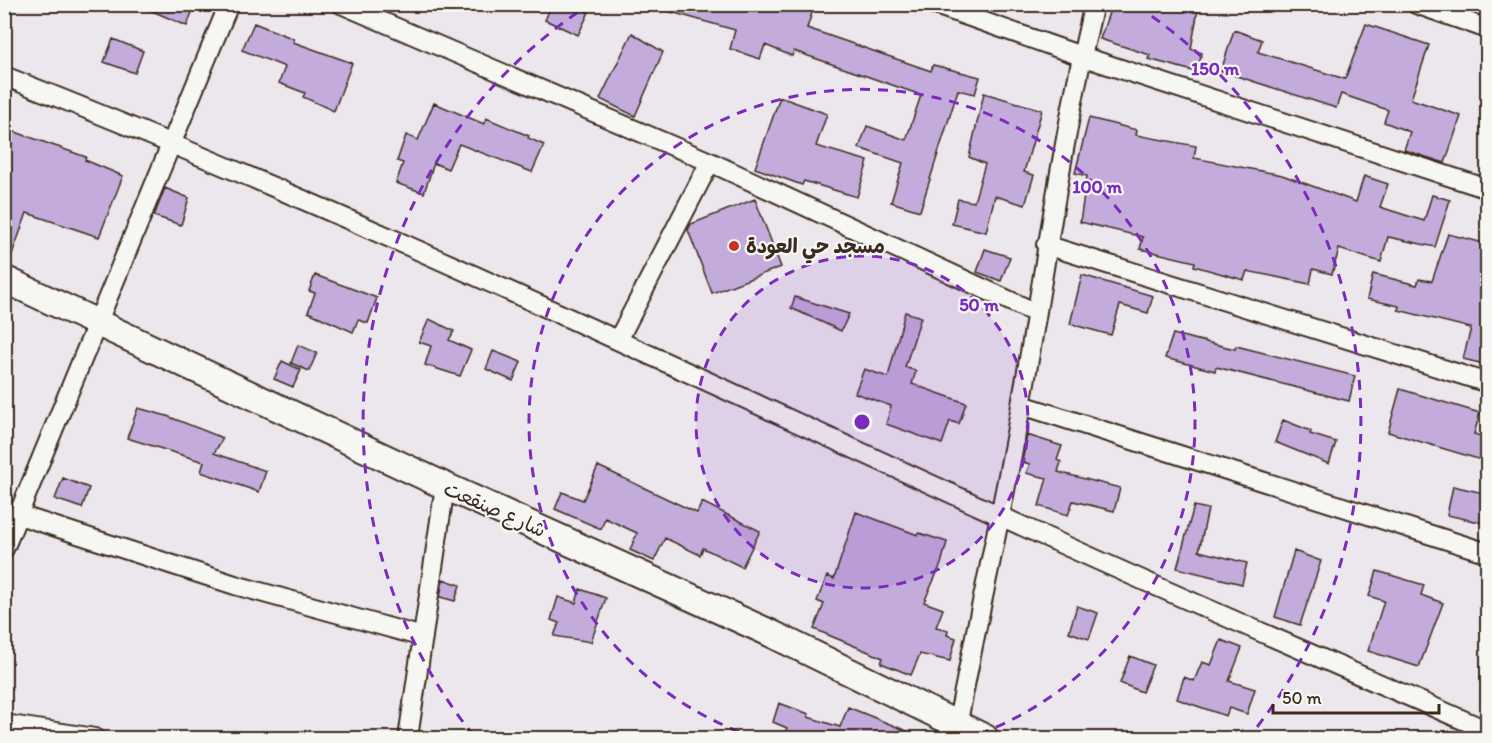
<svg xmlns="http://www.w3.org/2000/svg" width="1492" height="743" font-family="Itim,'Playpen Sans Arabic',sans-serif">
<rect width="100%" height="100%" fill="#ece7ed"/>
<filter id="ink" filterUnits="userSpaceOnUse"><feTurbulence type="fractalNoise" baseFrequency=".0167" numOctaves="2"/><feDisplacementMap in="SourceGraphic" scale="12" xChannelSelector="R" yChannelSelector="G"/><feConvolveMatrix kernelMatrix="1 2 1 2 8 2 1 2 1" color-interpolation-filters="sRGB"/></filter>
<g filter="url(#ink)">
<path fill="#c3acdb" stroke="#3b2a1e" stroke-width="1.5" d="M136,4H195L187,26Z
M552,4H572L589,12L578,35L545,20Z
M665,4H815L807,28L931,71L933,65L980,77L975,94L958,90L920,211L891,202L903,163L859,148L867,126L906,140L921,95L794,51L792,56L765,45L760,59L730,49L735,30L664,10Z
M1112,4H1199L1191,49L1202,53L1197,72L1148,59L1150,55L1100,39Z
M254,23L294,39L293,42L352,63L334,111L303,97L305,93L279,83L285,67L242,50Z
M1366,24L1429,45L1411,99L1461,116L1445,163L1404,150L1410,132L1384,122L1388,110L1341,94L1336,108L1221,71L1234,30L1262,40L1258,52L1345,79Z
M632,33L663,52L635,116L600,99Z
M113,39L143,51L135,73L104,62Z
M984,93L1042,110L1024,172L1034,175L1025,205L995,196L986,232L952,224L958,199L974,202L985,164L969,157Z
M780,97L827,114L816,146L868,161L857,197L804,181L802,185L755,168Z
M434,103L484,124L486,118L529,136L528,138L544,145L532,172L459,144L448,169L434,163L424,193L396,183L403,163L397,161L406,135L418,140Z
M1089,118L1137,130L1136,135L1196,146L1194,158L1282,175L1356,202L1364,176L1388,184L1380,207L1424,221L1432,195L1450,200L1435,247L1388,237L1381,262L1339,249L1332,274L1313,269L1310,284L1247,271L1244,280L1194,266L1195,262L1140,249L1143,237L1080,222L1087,176L1075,173Z
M4,128L86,157L85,160L123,176L99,237L27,213L8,265L4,264Z
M165,188L189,198L181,225L154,216Z
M755,199L781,267L712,293L688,230L691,224Z
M1448,234L1488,244V365L1463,359L1471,328L1398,310L1399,306L1367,299L1373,274L1417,285L1419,279L1432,281Z
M985,249L1010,257L1001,281L977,272Z
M315,275L377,298L368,323L358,320L353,332L308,312L315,293L309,291Z
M1082,275L1153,296L1148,313L1120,305L1111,335L1070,324Z
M795,297L849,314L841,331L791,308Z
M905,312L921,317L905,367L916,371L912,384L966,403L959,424L950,421L942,444L886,424L891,406L855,393L864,369L888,377Z
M429,319L454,331L449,340L471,350L460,376L425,365L431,346L419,342Z
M1173,334L1235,349L1236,346L1355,376L1349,401L1216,367L1215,371L1165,358Z
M298,345L317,353L309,371L291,363Z
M493,351L521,362L513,381L486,369Z
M282,361L301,370L293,387L274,379Z
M1400,389L1480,413L1474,434L1488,438V462L1388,432Z
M138,408L167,416L223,438L214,453L266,471L259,492L201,472L204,462L127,438Z
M1283,420L1311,431L1310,434L1336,442L1329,464L1275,442Z
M1027,435L1062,446L1057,460L1061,462L1058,472L1120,488L1114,511L1073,501L1068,515L1039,506L1047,478L1026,473L1030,464L1022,462Z
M598,466L697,513L702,502L760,531L742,567L703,548L700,555L665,538L654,561L630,550L637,533L605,518L601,529L555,509L562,492L583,500Z
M63,478L89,488L82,508L55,499Z
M1453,486L1488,494V524L1447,515Z
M1194,506L1208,509L1199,551L1247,563L1242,584L1177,568Z
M856,512L918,535L919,533L947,542L941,564L924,602L943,609L936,627L948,630L947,635L956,638L950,661L920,654L911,675L881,663L883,658L814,629L824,604L817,601L827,576L834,579Z
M1294,551L1321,561L1300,625L1275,617Z
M1377,571L1424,585L1421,595L1443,603L1419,667L1368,651L1384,601L1369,596Z
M443,579L460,585L455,601L440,597Z
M580,589L606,598L591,642L554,636L559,623L551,620L558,597L576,603Z
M1077,606L1098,613L1089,639L1069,632Z
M1221,640L1242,648L1229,681L1255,689L1247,714L1229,708L1226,716L1177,699L1184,677L1194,681L1202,662L1211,665Z
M1130,656L1153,665L1142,692L1120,683Z
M779,703L809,714L808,717L840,727L848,707L924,738H802L785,733L787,728L773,722Z"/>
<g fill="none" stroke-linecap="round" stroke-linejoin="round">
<defs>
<path id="street" d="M341,4L710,162L1036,313
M933,4L1081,56L1488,189
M1416,4L1488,29
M4,76C341,208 667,364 996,514C1158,589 1324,659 1488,731
M1046,245L1488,383
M618,340L710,162
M1022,405L1488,553
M19,515L235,585L423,637
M4,549L229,4
M4,724L95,738
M408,738L445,486
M955,738C975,627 1002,517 1021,405C1045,272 1062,137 1094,4"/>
<path id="secondary" d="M4,279L445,486L770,633L985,738"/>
</defs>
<use href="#street" stroke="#3b2a1e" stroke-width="22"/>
<use href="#secondary" stroke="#3b2a1e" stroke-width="30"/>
<use href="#street" stroke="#f6f6f2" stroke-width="18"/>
<use href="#secondary" stroke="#f6f6f2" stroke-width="26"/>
</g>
</g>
<circle cx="862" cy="422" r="166" fill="#7b2cbf" fill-opacity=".12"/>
<g fill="none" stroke="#7b2cbf" stroke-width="3" stroke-dasharray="10 8">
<circle cx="862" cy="422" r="166"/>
<path d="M756 738A333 333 0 1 1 968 738"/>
<path d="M474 736A499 499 0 0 1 587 6M1137 6A499 499 0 0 1 1250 736"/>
</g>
<circle fill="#c8321e" stroke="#f6f6f2" stroke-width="2" cx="734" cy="246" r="6"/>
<g text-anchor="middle" stroke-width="4.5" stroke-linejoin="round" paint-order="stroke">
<g font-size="20" font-weight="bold" fill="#3b2a1e" stroke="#f6f6f2" text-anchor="start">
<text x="746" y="253">مسجد حي العودة</text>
</g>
<g font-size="20" fill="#3b2a1e" stroke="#f6f6f2">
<text transform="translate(495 509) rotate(24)" y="7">شارع صنقعت</text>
</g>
</g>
<circle cx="862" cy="422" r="9" fill="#7b2cbf" stroke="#f6f6f2" stroke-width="3"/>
<g font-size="18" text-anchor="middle" font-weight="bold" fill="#7b2cbf" stroke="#f6f6f2" stroke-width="4.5" stroke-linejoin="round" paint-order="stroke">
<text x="1215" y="75">150 m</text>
<text x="1097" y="193">100 m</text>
<text x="979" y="311">50 m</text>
</g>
<rect width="1492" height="743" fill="none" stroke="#f6f6f2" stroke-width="24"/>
<rect x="12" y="12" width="1468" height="719" fill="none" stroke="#3b2a1e" stroke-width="2" filter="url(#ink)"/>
<path d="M1273 704v9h166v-9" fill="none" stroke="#3b2a1e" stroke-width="3"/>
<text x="1282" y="704" font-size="18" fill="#3b2a1e" stroke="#f6f6f2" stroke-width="4.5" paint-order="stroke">50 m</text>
</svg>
